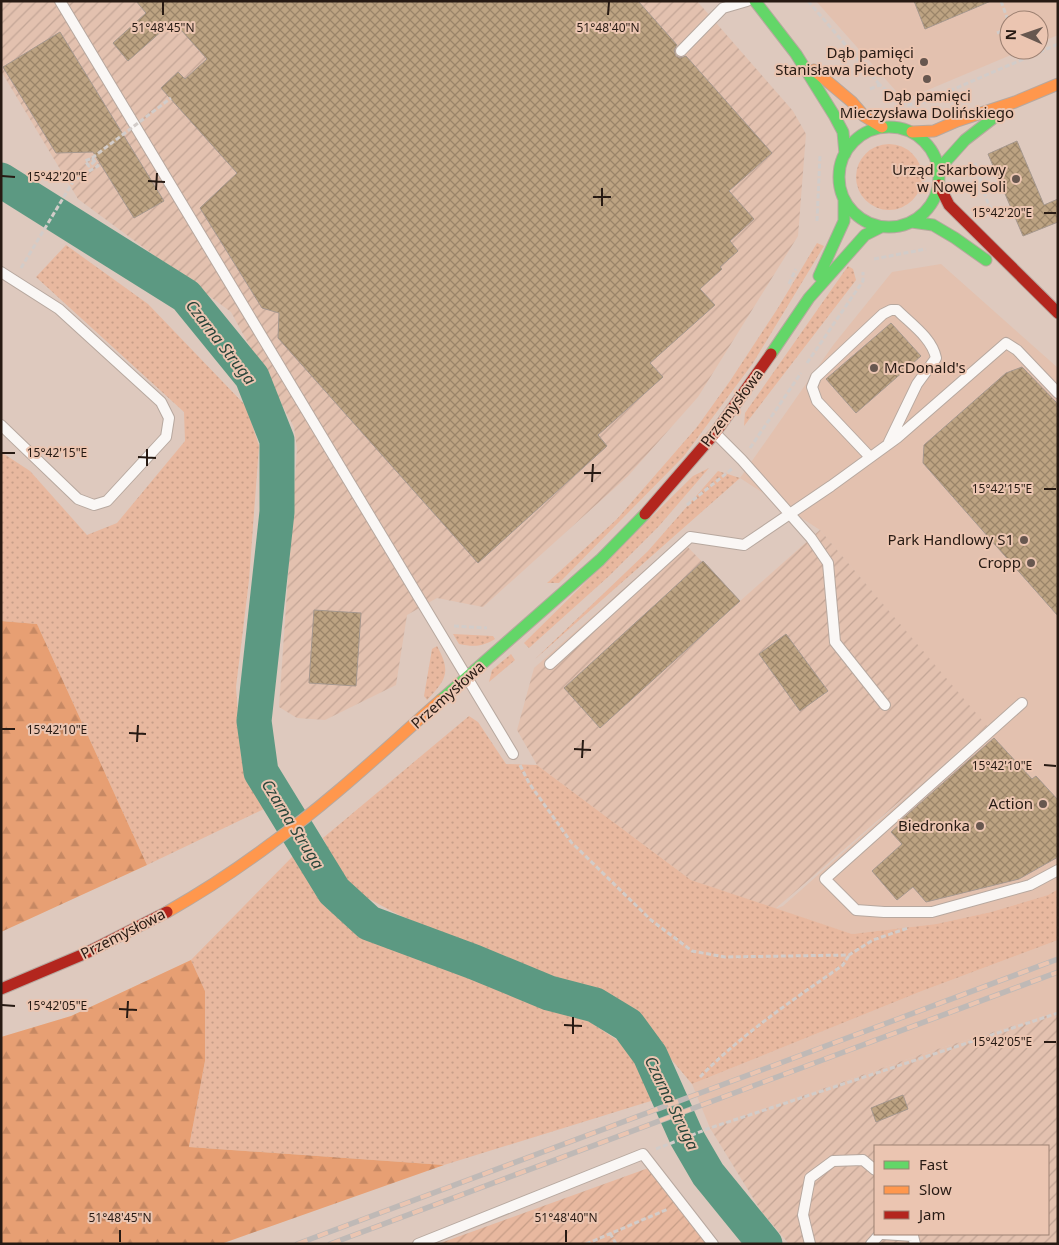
<svg xmlns="http://www.w3.org/2000/svg" width="1059" height="1245" font-family="'Noto Sans',sans-serif">
<defs>
<pattern id="industrial-furrows" width="10" height="10" patternUnits="userSpaceOnUse" patternTransform="scale(1.25)"><rect width="10" height="10" fill="#e3c1af"/><path d="M-1 1l2-2M0 10L10 0M9 11l2-2" fill="none" stroke="#c3a596"/></pattern>
<pattern id="grass-dots" width="8" height="8" patternUnits="userSpaceOnUse" patternTransform="scale(1.25)"><rect width="8" height="8" fill="#e8b89f"/><path d="M2 2h.1M6 6h.1" fill="none" stroke="#c79e88" stroke-width="1.8" stroke-linecap="round"/></pattern>
<pattern id="forest-firs" width="22" height="20" patternUnits="userSpaceOnUse" patternTransform="scale(1.25)"><rect width="22" height="20" fill="#e79f73"/><path d="M5 1l3.5 6h-7zM16 11l3.5 6h-7z" fill="#c68863"/></pattern>
<pattern id="garden-furrows" width="10" height="10" patternUnits="userSpaceOnUse" patternTransform="scale(1.25)"><rect width="10" height="10" fill="#e8b89f"/><path d="M-1 1l2-2M0 10L10 0M9 11l2-2" fill="none" stroke="#c79e88"/></pattern>
<pattern id="building-cross-hatch" width="8" height="8" patternUnits="userSpaceOnUse" patternTransform="scale(1.25)"><rect width="8" height="8" fill="#bda382"/><path d="M0 0l8 8M0 8l8-8" fill="none" stroke="#9a8469"/></pattern>
</defs>
<rect width="100%" height="100%" fill="#dec9be"/>
<path fill="#e3c1af" d="M816,1H1058V35L1039,43V20H1009V50H1023L904,100Z
M941,264L1058,368V889L1048,895L991,912L936,924L852,934L775,909L783,906L986,726L820,530L740,478L834,344L892,272Z
M1058,940V1012L928,1052L710,1128L692,1084L922,991Z"/>
<path fill="url(#industrial-furrows)" fill-rule="evenodd" d="M1,1H697L793,111L806,134L798,236L698,397L628,476L483,607L437,598L407,615L396,685L325,720L297,718L279,707L297,449L294,427L231,312L78,199L1,71Z
M820,530L987,726L775,909L691,880L537,765L517,730L534,668L680,539L740,601Z
M1058,1012V1244H789L761,1211L710,1128L928,1052ZM875,1146H1048V1234H875Z"/>
<path fill="url(#grass-dots)" d="M856 177a33 33 0 1 1 66 0a33 33 0 1 1-66 0Z
M817,243L824,246L753,363L684,456L559,583H547L617,519L697,427L730,381L778,308Z
M66,245L148,304L246,406L259,446L249,580L236,687L241,757L264,809L147,865L37,624L1,621V452L30,471L87,535L117,523L185,441L184,412L36,277Z
M848,266L853,269L856,280L744,426L745,413Z
M709,468L659,526L609,576L529,648L524,643L693,476Z
M718,471L740,478L534,660L648,551Z
M453,634L493,636L495,639C482,647 473,647 459,644Z
M437,646C451,672 447,679 427,700L424,696L432,649Z
M511,654L515,660L489,682L492,670Z
M469,716L478,722L506,764L537,765L691,880L852,934L936,924L991,912L1048,895L1058,889V940L922,991L692,1084L629,1009L538,975L399,915L345,886L323,838Z
M294,855L337,914L380,943L578,1014L626,1046L654,1100L444,1165L189,1147L205,1061V991L191,960Z"/>
<path fill="url(#forest-firs)" d="M1,621L37,624L147,865L1,932Z
M191,960L205,991V1061L189,1147L444,1165L221,1244H1V1037L71,1016Z"/>
<path fill="url(#garden-furrows)" d="M654,1166L710,1244H438Z"/>
<g fill="none" stroke-linecap="round" stroke-linejoin="round">
<path stroke="#5c9982" stroke-width="35" d="M1,180L186,296L252,377L277,440V512L254,721L261,772L334,891L369,923L474,962L549,993L595,1005L628,1025L650,1055L687,1138L708,1174L765,1244"/>
</g>
<path fill="url(#building-cross-hatch)" stroke="#a5978d" d="M136,1H638L677,45L674,50L676,56L680,58L686,56L772,153L729,191L754,219L730,241L738,251L720,267L722,269L700,289L715,305L650,363L663,377L598,435L607,446L478,563L278,338L279,313L262,308L200,208L237,173L161,88L178,72L185,79L207,59L173,21L128,61L113,43L146,13Z
M914,1H991L925,29Z
M60,32L164,201L134,218L93,152L56,153L3,67Z
M1017,141L1044,205L1058,199V222L1023,236L988,154Z
M891,323L921,356L856,413L826,379Z
M1022,367L1058,404V616L923,463L924,445L1006,373Z
M703,561L740,601L600,728L564,688Z
M314,610L361,613L356,686L309,683Z
M786,634L828,691L800,711L759,654Z
M994,738L1032,779L1036,776L1058,800V857L1019,879L926,902L913,887L897,900L872,871L902,844L891,832L902,822L900,821Z
M903,1095L908,1109L876,1122L871,1108Z"/>
<g fill="none" stroke-linecap="round" stroke-linejoin="round">
<defs>
<path id="lane" d="M60,1L513,754
M681,51L723,8L747,1
M1,272L59,309L161,402L169,418L166,437L107,501L94,505L78,499L1,425
M716,434L742,460L811,538L828,563L835,642L885,705
M870,457L817,401L812,387L816,377L883,314L891,310H897C911,324 932,338 936,358L917,384L889,442
M550,664L690,537L744,545L831,486L897,438L1006,343L1017,350L1058,393
M1022,703L825,879L856,910L884,912H932L1030,885L1058,870
M883,1234L913,1236L915,1244
M418,1244L643,1154L713,1244
M810,1244L803,1215L810,1178L833,1161L863,1160L875,1170
M871,1244L880,1234"/>
<path id="fast" d="M755,1L796,54L834,115L843,132L845,154
M839 177a50 50 0 1 1 100 0a50 50 0 1 1-100 0Z
M939,169L965,140L996,116
M912,222L933,225L955,238L986,260
M819,276L844,221V200
M771,354L809,298L865,235L881,227
M441,700L600,560L645,514"/>
<path id="slow" d="M814,70L852,102L864,116L882,127
M912,132L934,131L957,121L1015,102L1058,84
M167,912C204,891 239,868 272,843C332,800 385,749 441,700"/>
<path id="jam" d="M939,185L949,205L1058,313
M645,514L715,433L771,354
M1,989L84,954L167,912"/>
</defs>
<use href="#lane" stroke="#b7a89f" stroke-width="12"/>
<use href="#fast" stroke="#b7a89f" stroke-width="13"/>
<use href="#slow" stroke="#b7a89f" stroke-width="13"/>
<use href="#jam" stroke="#b7a89f" stroke-width="13"/>
<path stroke="#d2ccc9" stroke-width="3" stroke-dasharray="5 2.5" stroke-linecap="butt" d="M808,1L880,85
M1001,1L1009,23
M997,33L1009,28
M1019,50L1022,60
M870,89L880,85L900,102L908,105L924,102L1058,44
M975,163L987,201L995,216
M817,221L820,155
M874,259L926,249
M21,268L74,180L98,166L92,158L85,161L89,166L94,162L92,158
M789,284L796,269
M807,363L863,281V272
M750,448L801,373
M687,505L733,468
M454,626L487,628
M520,765L529,783L571,842L651,920L692,951L725,957L849,955L873,940L908,928
M700,1077C743,1033 793,1000 843,965L849,955
M656,1149L710,1128L1058,1013
M610,1233L616,1244
M586,1244L668,1209"/>
<use href="#lane" stroke="#faf7f5" stroke-width="10"/>
<use href="#fast" stroke="#63d668" stroke-width="11"/>
<use href="#slow" stroke="#ff974d" stroke-width="11"/>
<use href="#jam" stroke="#b3261e" stroke-width="11"/>
<defs>
<path id="rail" d="M297,1244L1058,959
M330,1244L1058,972"/>
</defs>
<use href="#rail" stroke="#bfb9b6" stroke-width="5.5"/>
<use href="#rail" stroke="#ebc5b1" stroke-width="4" stroke-dasharray="11" stroke-linecap="butt"/>
<path stroke="#d2ccc9" stroke-width="3" stroke-dasharray="5 2.5" stroke-linecap="butt" d="M92,158L171,98"/>
</g>
<path fill="none" stroke="#271a13" stroke-width="2" d="M163,15V2M608,15L609,2M2,176L15,177M148,181L165,182M156,190L157,173M593,197H611M602,206V188M1044,213H1056M2,453H15M138,457L156,458M147,466V449M584,473H601M592,482L593,464M1044,489H1056M2,729H15M129,733L146,734M137,742L138,725M574,749L591,750M582,758L583,740M1044,765L1056,766M2,1005L15,1006M119,1009L137,1010M127,1018L128,1001M564,1025L582,1026M573,1034V1017M1044,1042H1056M120,1242V1230M566,1242V1230"/>
<g fill="#67574f" stroke="#ebc5b1" stroke-width="2">
<circle cx="924" cy="62" r="5"/>
<circle cx="927" cy="79" r="5"/>
<circle cx="1016" cy="179" r="5"/>
<circle cx="874" cy="368" r="5"/>
<circle cx="1024" cy="540" r="5"/>
<circle cx="1031" cy="563" r="5"/>
<circle cx="1043" cy="804" r="5"/>
<circle cx="980" cy="826" r="5"/>
</g>
<g text-anchor="middle" stroke-width="4" stroke-linejoin="round" paint-order="stroke">
<g font-size="15" fill="#271a13" stroke="#ebc5b1" text-anchor="end">
<text x="914" y="58">Dąb pamięci<tspan x="914" dy="17">Stanisława Piechoty</tspan></text>
<text x="927" y="101" text-anchor="middle">Dąb pamięci<tspan x="927" dy="17">Mieczysława Dolińskiego</tspan></text>
<text x="1006" y="175">Urząd Skarbowy<tspan x="1006" dy="17">w Nowej Soli</tspan></text>
<text x="884" y="373" text-anchor="start">McDonald's</text>
<text x="1014" y="545">Park Handlowy S1</text>
<text x="1021" y="568">Cropp</text>
<text x="1033" y="809">Action</text>
<text x="970" y="831">Biedronka</text>
</g>
<g font-size="15" fill="#271a13" stroke="#ebc5b1">
<text transform="translate(732 408) rotate(-53)" y="5">Przemysłowa</text>
<text transform="translate(448 695) rotate(-42)" y="5">Przemysłowa</text>
<text transform="translate(123 934) rotate(-27)" y="5">Przemysłowa</text>
</g>
<g font-size="16" font-style="italic" fill="#284439" stroke="#ebc5b1">
<text transform="translate(221 342) rotate(52)" y="6">Czarna Struga</text>
<text transform="translate(293 824) rotate(58)" y="6">Czarna Struga</text>
<text transform="translate(672 1103) rotate(64)" y="6">Czarna Struga</text>
</g>
</g>
<g font-size="12" text-anchor="middle" fill="#271a13" stroke="#ebc5b1" stroke-width="4" stroke-linejoin="round" paint-order="stroke">
<text x="163" y="32">51°48'45"N</text>
<text x="608" y="32">51°48'40"N</text>
<text x="57" y="181">15°42'20"E</text>
<text x="1002" y="217">15°42'20"E</text>
<text x="57" y="457">15°42'15"E</text>
<text x="1002" y="493">15°42'15"E</text>
<text x="57" y="734">15°42'10"E</text>
<text x="1002" y="770">15°42'10"E</text>
<text x="57" y="1010">15°42'05"E</text>
<text x="1002" y="1046">15°42'05"E</text>
<text x="120" y="1222">51°48'45"N</text>
<text x="566" y="1222">51°48'40"N</text>
</g>
<rect width="1059" height="1245" fill="none" stroke="#271a13" stroke-width="5"/>
<rect x="874" y="1145" width="175" height="90" fill="#ebc5b1" stroke="#9d8172"/>
<rect x="884" y="1161" width="25" height="8" fill="#63d668" stroke="#9d8172"/>
<text x="919" y="1170" font-size="15" fill="#271a13">Fast</text>
<rect x="884" y="1186" width="25" height="8" fill="#ff974d" stroke="#9d8172"/>
<text x="919" y="1195" font-size="15" fill="#271a13">Slow</text>
<rect x="884" y="1211" width="25" height="8" fill="#b3261e" stroke="#9d8172"/>
<text x="919" y="1220" font-size="15" fill="#271a13">Jam</text>
<g transform="translate(1024 35) rotate(272)"><circle r="24" fill="#ebc5b1" stroke="#9d8172"/>
<path d="M0-4L9 19L0 12L-9 19Z" fill="#67574f"/>
<text y="-8" font-size="14" font-weight="bold" text-anchor="middle" fill="#271a13">N</text>
</g>
</svg>
